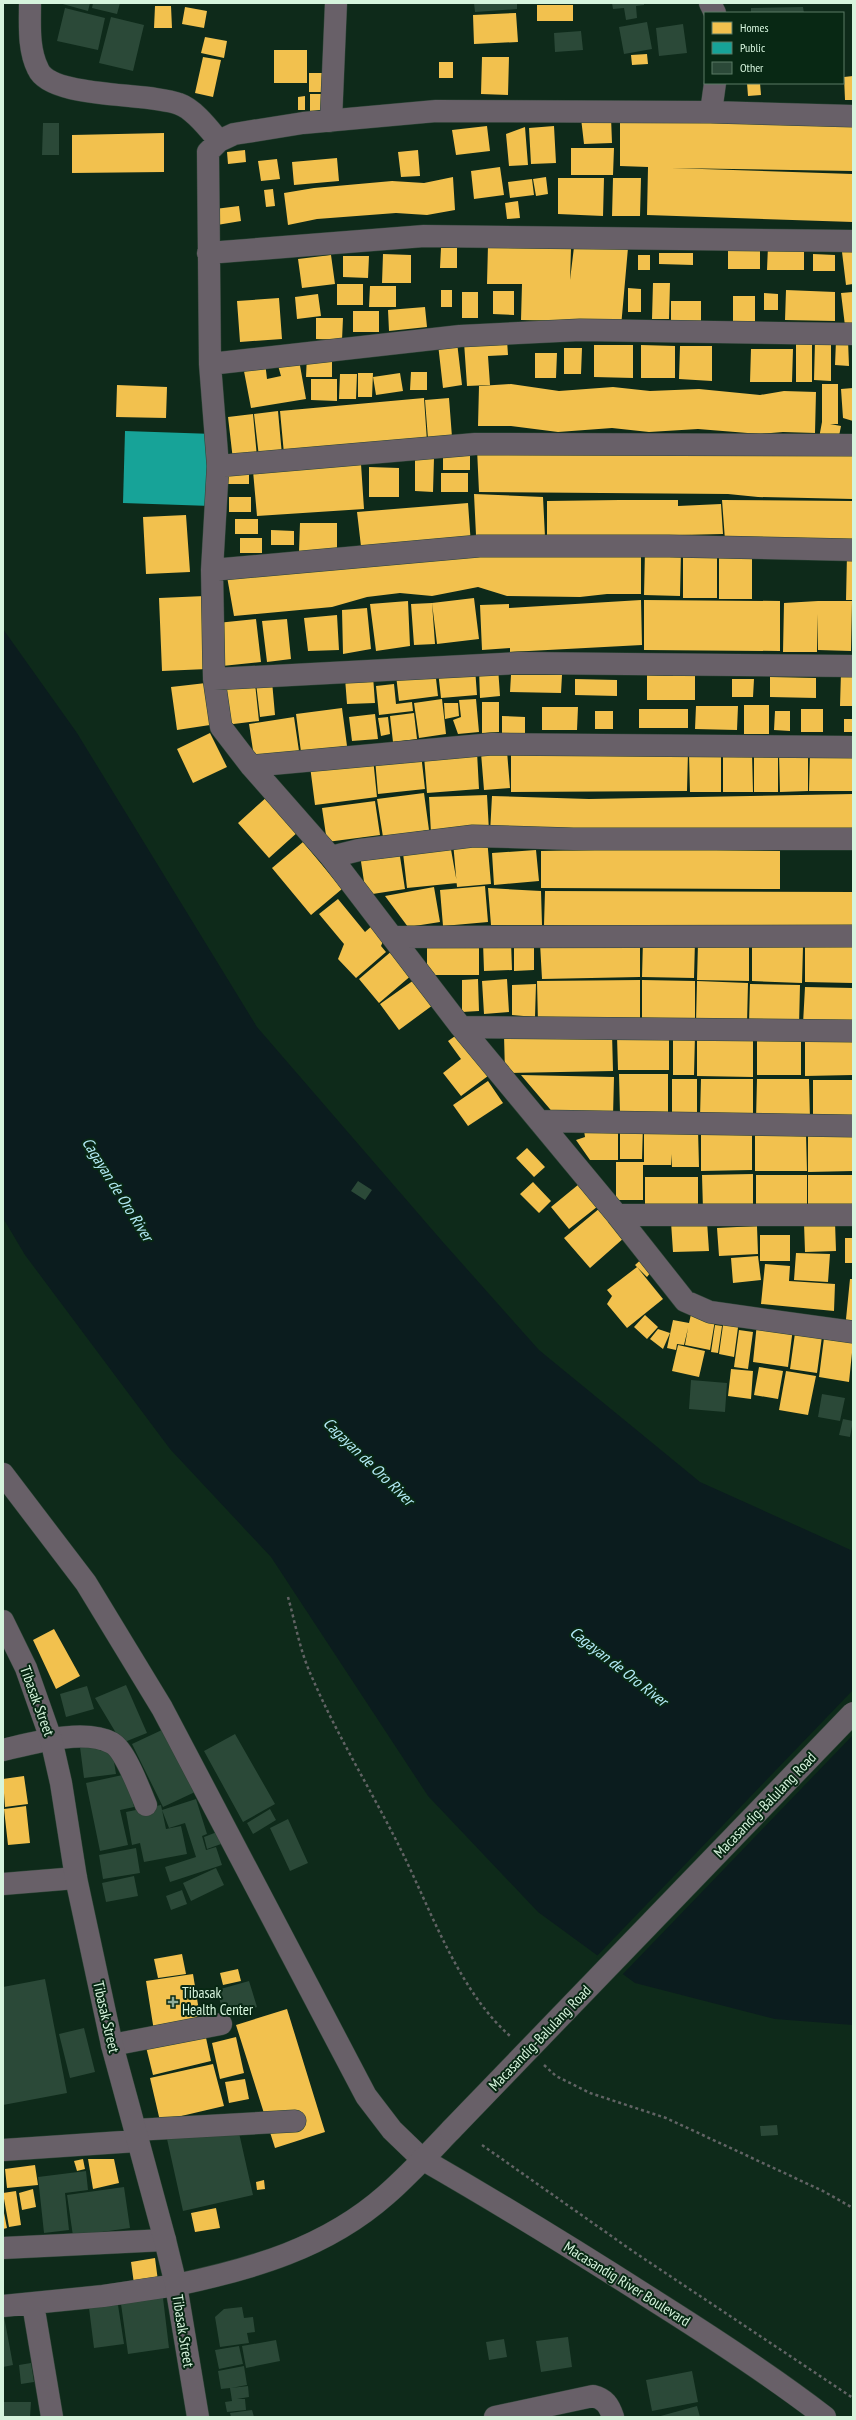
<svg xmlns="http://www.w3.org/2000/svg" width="856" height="2420" font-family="'PT Sans Narrow',sans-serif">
<rect width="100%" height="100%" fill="#0e2a1a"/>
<path fill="#0b1c1e" d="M3,629L77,733L257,1027L442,1241L539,1350L700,1482L853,1551V2025L775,2019L635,1983L538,1912L428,1796L271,1557L170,1449L25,1255L3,1218Z"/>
<path fill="#0e2a1a" d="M853,1690V1735L621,1976L596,1957Z"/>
<path fill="#f2c14e" d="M537,5H573V21H537Z
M155,6H171L172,28H154Z
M185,7L207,11L204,28L182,24Z
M516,13L518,42L474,44L473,15Z
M205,37L227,41L224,58L201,53Z
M274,50H307V83H274Z
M647,54L648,64L632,65L631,55Z
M203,57L221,60L213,97L195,93Z
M482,57H509L508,95L481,94Z
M439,62H453V78H439Z
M309,73H323V92H309Z
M853,76V100H845L844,77Z
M747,83H760L761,95L748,96Z
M310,94H324V111H310Z
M305,96V110H298V97Z
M611,117L612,143L584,144L581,118Z
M620,117L853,120V171L671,168L853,174V222L647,215L648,167L620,166Z
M487,126L490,151L456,155L452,130Z
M554,126L556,163L531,164L529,128Z
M525,127L528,165L509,166L506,134Z
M164,133V172L72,173V135Z
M571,148H614L613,175H571Z
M245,150L246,162L228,164L227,152Z
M418,150L420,176L401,177L398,152Z
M337,158L339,181L294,185L292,162Z
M277,159L280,179L261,181L258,161Z
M500,167L504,195L474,199L471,171Z
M453,177L455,210L427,215L396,213L317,219L288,225L284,193L314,188L392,181L424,183Z
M546,177L548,194L536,196L533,179Z
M558,178H604L603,216L558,214Z
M613,178H641L640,216H612Z
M532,179L534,195L510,198L508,182Z
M273,189L275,206L266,207L264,190Z
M518,201L520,218L507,219L505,203Z
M239,206L241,221L217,225L215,209Z
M488,245L571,249L570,280L574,247L628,248L621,327L567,321L521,320L522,284H487Z
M768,246H804V270H767Z
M728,247L760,248V269H728Z
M441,248H457V268H440Z
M853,250V284L846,285L842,252Z
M659,253H693V265L659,264Z
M383,254L411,255V283H382Z
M813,254L835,255V271H813Z
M331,255L335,284L302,288L298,259Z
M638,255H650V270H638Z
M343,256H369L368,278L343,277Z
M653,283H670L669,319H652Z
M337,284H363V305H337Z
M370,286H396V307H369Z
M628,288L641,289V312H628Z
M441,290H452V307H441Z
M786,290L835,292V321L785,320Z
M493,291H514V315L493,314Z
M462,292H478V318H462Z
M853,292V325L845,326L841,293Z
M764,293L778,294V310H764Z
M318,294L321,316L297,319L295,297Z
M733,296H755V323H733Z
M279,298L282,339L240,342L237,301Z
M671,301H701V324H671Z
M425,307L427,327L389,331L388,310Z
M353,311H379V332H353Z
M316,318H343L342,340L316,339Z
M507,340L508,355L488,356L490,385L467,386L464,342Z
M836,340H848L849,366L835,365Z
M815,341H831V381L814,380Z
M457,342L462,385L443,388L438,344Z
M796,343H812V382H796Z
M594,345H633V378L594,377Z
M641,345L675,346V378H641Z
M680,346H712V381L679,379Z
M564,348H582L581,374H564Z
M751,349H793L792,382H750Z
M535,353H557L556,378H535Z
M307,355L332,356V377H306Z
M299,360L306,399L251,408L243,366L265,362L267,379L281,376L277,362Z
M411,372H427V390H410Z
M358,373H373L372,397H358Z
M400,373L403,391L376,395L373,377Z
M340,374H357L356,399H339Z
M311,379H337V401L311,400Z
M511,384L559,391L613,387L650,391L699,389L760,395L784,391L816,392L815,433L783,432L760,434L698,429L649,432L612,428L558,432L511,426H478L479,386Z
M822,384H838V424H830L841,426L838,441L819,438L822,422Z
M117,385L167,387L166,418L116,417Z
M853,388V421L843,418L841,389Z
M424,398L427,441L284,454L280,411Z
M449,398L452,437L428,439L425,400Z
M278,411L282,455L259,457L254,414Z
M253,414L257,457L233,460L228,417Z
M477,449L853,455V499L758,497L728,494L479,492Z
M443,451H470V470H443Z
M415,458H434L433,492L415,491Z
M361,464L364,509L257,516L253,471Z
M369,467L399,468V497H369Z
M226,469H249V484H226Z
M441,473H468V492H441Z
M474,494L543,497L545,537L476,535Z
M229,497H251V512H229Z
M620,500H678V506L721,504L723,534L547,538V501Z
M722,500L853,501V543L725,540Z
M468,503L471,545L362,555L357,512Z
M186,515L190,572L146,574L143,517Z
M235,519H258V534H235Z
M300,523H337V552H299Z
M271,530L294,531V545H271Z
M240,538H262V553H240Z
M641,549V594H607L580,597L507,596L478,587L432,596L400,593L367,597L332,607L234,616L226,571L325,561Z
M645,550L681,551L680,596L644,595Z
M683,552L717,553V598H683Z
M752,552V599H719V553Z
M847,554H853V600H846Z
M205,596L207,669L162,671L159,598Z
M474,598L479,639L437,644L432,603Z
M641,600L642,645L510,652V648L482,650L480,605L509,604V608Z
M644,600L780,601V651L644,650Z
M408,601L410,646L376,651L370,604Z
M818,601H852L851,651L818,650L817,614V652H783L784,603Z
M432,603L435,644L414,645L411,604Z
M367,608L371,649L343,654L342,610Z
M337,615L339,650L308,651L304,618Z
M256,619L261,662L222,666L217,623Z
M287,619L291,659L267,662L262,621Z
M498,667L500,696L480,698L479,669Z
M673,667H695V700H647V675L673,676Z
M475,668L477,695L441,698L438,671Z
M435,670L438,696L399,701L396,675Z
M841,672H853V706H840Z
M511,675H562L561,693L510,692Z
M373,676L375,703L347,704L345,678Z
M770,677L816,678V698L770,697Z
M575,679L617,680V696L575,695Z
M732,679H754L753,697H732Z
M272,681L275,715L260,717L256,683Z
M206,683L210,725L177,730L171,687Z
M255,683L259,721L217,726L212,688Z
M394,684L396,704L412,702L413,711L379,715L376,686Z
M442,699L446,734L419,738L414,703Z
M476,699L479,732L458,734L453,720L461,717L459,700Z
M482,702H499V732L482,733Z
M444,703H458L459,716L445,719Z
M744,705H769V734H744Z
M696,706H738L737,730L695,729Z
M542,707H578L577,730H542Z
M342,708L347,746L301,752L296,714Z
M639,709H688V728H639Z
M801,709H823V732H801Z
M595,711H613V729H595Z
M775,711H790V731L774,730Z
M414,713L417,739L393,742L390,716Z
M375,714L378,739L352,741L349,717Z
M502,716L525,717V736H502Z
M294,717L299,751L254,757L249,724Z
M388,717L390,734L381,736L378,718Z
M844,719H853V732H844Z
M210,733L227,767L193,783L177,749Z
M507,751L510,788L484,790L481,753Z
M511,751L688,752L687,791L511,792Z
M810,751H853V791H809Z
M477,752L479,789L427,793L424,756Z
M721,753V792H690L689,754Z
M723,753H752L753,792H723Z
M754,753H778V792H754Z
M779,753H808V791L780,792Z
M421,754L425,789L378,794L375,759Z
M373,758L377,797L315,805L310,766Z
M424,793L429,830L383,837L377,799Z
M853,794V835L490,833L492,796L589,799Z
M487,795L489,831L431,833L429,797Z
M268,796L299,831L269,858L238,823Z
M375,801L380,835L327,842L322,808Z
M487,838L491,884L457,887L453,842Z
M303,842L342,889L311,915L272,868Z
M450,844L457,883L407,888L403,853Z
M650,849L780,851V889L541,888V851Z
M399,850L405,889L366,895L360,855Z
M536,850L539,881L494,885L492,853Z
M485,886L488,922L443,926L440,890Z
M434,887L440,922L408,927L385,896Z
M488,888L541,891L542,925H491Z
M545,891L853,892V928L544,925Z
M338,899L365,932L373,925L384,939L381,946L386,952L356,978L338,959L344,944L319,914Z
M427,938L479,939V975H427Z
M640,940V977L542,979L540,943Z
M643,940L695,941L694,978L642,977Z
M511,941L512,970L484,971L483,942Z
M514,942H534V970L514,971Z
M698,943L749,944V981L697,980Z
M752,945L803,946L802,983L752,981Z
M805,945L853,946V983L805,982Z
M393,950L413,974L379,1003L359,979Z
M478,979L479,1011L462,1012V980Z
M507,979L509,1012L484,1014L482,981Z
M414,980L433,1005L399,1030L380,1004Z
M640,980V1022L538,1023L537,981Z
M642,980L695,981V1023H642Z
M697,981L748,983L747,1024L696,1023Z
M536,984L535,1017L512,1015V985Z
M750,984L800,985L799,1026L749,1025Z
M805,987L853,988V1025L803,1024Z
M461,1032L492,1073L461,1096L443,1073L461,1059L448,1041Z
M612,1033L613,1071L505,1073L504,1035Z
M669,1035V1070H618L617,1036Z
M673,1035H695L694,1075H673Z
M757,1037L801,1038V1075H757Z
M697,1038L753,1039V1077L697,1076Z
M853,1040V1075L805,1076V1041Z
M619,1074H668V1112L620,1113Z
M521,1075L614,1077L613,1116L555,1115Z
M672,1079H697V1115H672Z
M701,1079H753V1118L700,1117Z
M757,1079H809L810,1119L756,1120Z
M813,1080H853V1118L813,1119Z
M488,1081L503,1103L468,1126L453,1105Z
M583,1124L618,1125V1160H590L576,1140L585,1137Z
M620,1125H643L642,1159H620Z
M644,1128L698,1129L699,1167H672L671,1154V1165H643V1200H616V1162H644Z
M806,1134L807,1171H755V1135Z
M808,1134H853V1171L808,1172Z
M701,1135H752V1170L701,1171Z
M527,1148L545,1167L534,1177L516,1158Z
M753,1174V1210H703L702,1175Z
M756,1175H807V1210L756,1211Z
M808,1175H853V1211L808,1212Z
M645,1177H698V1213L645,1214Z
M584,1180L602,1203L569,1229L551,1207Z
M533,1182L551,1201L539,1213L520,1194Z
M600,1208L625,1237L590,1268L564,1238Z
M707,1221L709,1251L673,1252L671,1222Z
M835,1222L836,1251L805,1252L804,1223Z
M757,1226L758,1254L719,1256L717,1228Z
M760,1235H790V1261H760Z
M845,1238H853V1263H845Z
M796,1253L830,1254L828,1282L794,1280Z
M645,1256L655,1267L647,1277L635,1265Z
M758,1256L761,1280L733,1283L731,1258Z
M765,1264L790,1266L789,1281L835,1284L834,1311L761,1304Z
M637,1267L663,1299L627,1328L607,1304L612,1296L607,1290Z
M850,1279H853V1330L845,1329Z
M692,1310L716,1314L710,1350L685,1345L688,1328L684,1345L677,1344L676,1350L667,1348L673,1320L689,1323Z
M645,1315L658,1327L647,1339L634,1327Z
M724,1318L739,1320L734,1357L719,1354Z
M757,1323L793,1328L788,1367L753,1362Z
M715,1325L722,1326L718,1353L711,1352Z
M796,1326L823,1329L817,1373L790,1369Z
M658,1329L670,1333L663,1349L650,1339Z
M739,1330L753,1332L748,1369L734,1367Z
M824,1338L853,1343L849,1382L819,1377Z
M678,1345L705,1351L699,1377L672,1371Z
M759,1367L783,1371L778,1399L754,1395Z
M731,1369L753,1371L751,1399L728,1396Z
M786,1371L816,1376L808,1415L779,1410Z
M54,1629L80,1676L56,1689L33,1640Z
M24,1776L28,1804L5,1807L3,1779Z
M26,1806L30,1843L8,1845L4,1809Z
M182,1954L186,1974L158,1978L154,1959Z
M238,1969L241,1981L223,1985L220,1973Z
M193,1974L201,2023L154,2031L146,1981Z
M287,2009L325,2132L275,2148L236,2025Z
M205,2033L211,2061L153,2075L146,2047Z
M236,2037L244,2073L220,2079L212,2043Z
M213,2064L224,2106L160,2121L150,2078Z
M245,2079L249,2099L229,2103L225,2082Z
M83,2159L85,2169L77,2171L74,2161Z
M88,2159H114L119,2183L93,2189Z
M35,2165L38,2185L7,2188L5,2169Z
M264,2180L265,2189L257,2190L256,2182Z
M33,2189L36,2207L22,2210L19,2193Z
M16,2191L21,2225L9,2227L3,2193Z
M3,2208L7,2228L3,2229Z
M216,2208L220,2228L195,2232L191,2213Z
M155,2258L158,2281L134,2284L131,2262Z"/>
<path fill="#17a398" d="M125,431L214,434L211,506L123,503Z"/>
<path fill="#2b4938" d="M59,3H90L88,11Z
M93,3H120L117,14L92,8Z
M474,3H517V9L475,12Z
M612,3H644V5L636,6L637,18L626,20L624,8L613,9Z
M803,7L804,13H751V8Z
M65,8L105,18L98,50L57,41Z
M111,17L144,25L133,71L99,63Z
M647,22L652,49L624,54L619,27Z
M683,24L687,53L659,56L656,28Z
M581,31L583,50L555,52L554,33Z
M43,123H59V155H42Z
M358,1181L372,1190L365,1200L351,1191Z
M691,1380L727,1383L725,1412L689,1409Z
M822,1394L845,1398L840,1421L818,1417Z
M843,1419L853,1421L850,1437L839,1435Z
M126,1685L147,1733L122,1743L95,1698Z
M87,1686L94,1709L66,1717L60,1694Z
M164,1729L195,1792L163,1807L132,1744Z
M235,1734L275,1804L243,1822L204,1751Z
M99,1744L100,1751L112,1749L116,1774L84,1778L80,1747Z
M127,1774L134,1807L120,1810L128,1845L100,1851L86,1783Z
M196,1799L207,1834L202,1836L206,1850L216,1847L222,1865L170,1882L165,1867L196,1857L185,1823L169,1828L162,1810Z
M161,1805L166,1829L181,1826L187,1854L144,1862L140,1843L132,1845L126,1812Z
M270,1809L276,1820L253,1834L247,1823Z
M288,1819L308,1863L290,1871L270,1828Z
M217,1832L221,1844L207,1849L204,1837Z
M136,1848L140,1873L103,1879L99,1855Z
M216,1868L224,1885L191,1901L183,1883Z
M134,1876L138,1896L106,1902L102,1883Z
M182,1890L187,1904L171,1910L166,1896Z
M45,1979L67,2093L3,2105V1987Z
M249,1981L257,2007L224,2016L217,1990Z
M84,2028L95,2072L70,2078L59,2034Z
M237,2124L253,2195L183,2211L167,2139Z
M777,2125L778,2135L761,2136L760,2126Z
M86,2171L88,2190L65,2193L69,2230L44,2233L38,2177Z
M124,2187L130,2228L73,2236L67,2195Z
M163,2298L169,2348L128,2354L121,2304Z
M118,2305L124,2344L94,2348L89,2308Z
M242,2307L244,2318L253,2317L255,2332L247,2333L249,2343L220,2347L215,2317L224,2309Z
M3,2311L13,2365L3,2367Z
M568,2337L572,2367L541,2372L536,2341Z
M504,2339L507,2357L489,2360L486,2342Z
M276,2340L280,2361L246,2368L242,2346Z
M239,2346L243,2364L219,2369L215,2350Z
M31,2363L34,2382L21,2384L19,2365Z
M244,2366L247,2385L231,2388L248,2386L249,2397L237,2399H245L246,2410L227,2412L225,2402L232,2401L230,2388L221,2389L218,2371Z
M692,2371L698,2402L652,2411L646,2380Z
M3,2402H31L30,2417H3Z
M697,2406L700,2417H657Z
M252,2410L254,2417H231L230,2413Z"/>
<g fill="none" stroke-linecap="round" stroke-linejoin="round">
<defs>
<path id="minor" d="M30,3C30,25 28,49 38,69C51,99 148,92 179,104C194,109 209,129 219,141
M710,3L715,13
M711,112L715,83
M853,116L711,112L436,111L303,123L234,134L219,141L208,152L210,364L218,466L212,570L214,679L221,727L251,766L331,857L461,1027L617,1215L685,1301L710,1312L853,1332
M331,121L336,3
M208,253L424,236L853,241
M210,364L460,336L580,330L853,334
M218,466L475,444L853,445
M212,570L479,546H669L853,550
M214,679L518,663L853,666
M251,766L492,744L853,747
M331,857L359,850L473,836L573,839H853
M392,937L853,936
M461,1027L853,1031
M539,1121L853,1126
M617,1215H853
M3,1474L86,1583L162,1708L366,2096L392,2130L422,2159
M3,1750C33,1743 84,1728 112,1743C125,1750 140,1791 146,1805
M3,1884L76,1878
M112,2045L221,2024
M135,2130L295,2121
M3,2150L137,2141
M3,2248L165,2240
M33,2304L52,2417
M3,2306L103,2296L176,2285
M495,2417L593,2396C605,2399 609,2405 613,2417"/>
<path id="tertiary" d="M3,1621L26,1668L51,1739L61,1783L76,1878L112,2045L165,2240L176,2285L198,2417
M422,2159C502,2205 580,2253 658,2303C715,2339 772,2376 825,2417
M176,2285C252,2269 326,2248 386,2195C409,2175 430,2152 451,2130"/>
</defs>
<use href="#minor" stroke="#2d4436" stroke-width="23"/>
<use href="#tertiary" stroke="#2d4436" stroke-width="23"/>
<path stroke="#616364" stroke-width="2.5" stroke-dasharray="3 3" stroke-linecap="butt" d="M288,1597C295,1622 300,1651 311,1675C337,1736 373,1793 402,1852C432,1913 459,1991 510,2036
M544,2065L556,2076L590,2093L666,2118L823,2191L853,2208
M482,2145L634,2252L853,2398"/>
<use href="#minor" stroke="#686068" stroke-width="22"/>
<use href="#tertiary" stroke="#686068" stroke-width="22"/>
<defs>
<path id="tertiary-bridge" d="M451,2130L853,1713"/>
</defs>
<use href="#tertiary-bridge" stroke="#2d4436" stroke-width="23" stroke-linecap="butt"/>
<use href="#tertiary-bridge" stroke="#686068" stroke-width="22"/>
</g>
<path fill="#90ad99" stroke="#082814" stroke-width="1.5" d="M171 1996h4v4h4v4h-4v4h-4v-4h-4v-4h4z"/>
<g text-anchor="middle" stroke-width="4" stroke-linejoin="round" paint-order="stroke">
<g font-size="15" fill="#d6f4dd" stroke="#082814">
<text transform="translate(37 1701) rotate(70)" y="5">Tibasak Street</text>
<text transform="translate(765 1805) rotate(-46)" y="5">Macasandig-Balulang Road</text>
<text transform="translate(106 2017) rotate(77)" y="5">Tibasak Street</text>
<text transform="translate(540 2038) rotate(-46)" y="5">Macasandig-Balulang Road</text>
<text transform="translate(627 2284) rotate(32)" y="5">Macasandig River Boulevard</text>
<text transform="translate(183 2331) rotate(81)" y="5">Tibasak Street</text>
</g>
<g font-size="15" fill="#d6f4dd" stroke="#082814" text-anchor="start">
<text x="182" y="1998">Tibasak<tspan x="182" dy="17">Health Center</tspan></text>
</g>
<g font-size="16" font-style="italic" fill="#b3eaf6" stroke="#082814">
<text transform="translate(118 1189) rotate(58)" y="6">Cagayan de Oro River</text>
<text transform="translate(369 1461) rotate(44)" y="6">Cagayan de Oro River</text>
<text transform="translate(619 1666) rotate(38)" y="6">Cagayan de Oro River</text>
</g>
</g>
<rect width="856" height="2420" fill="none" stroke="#d6f4dd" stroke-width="8"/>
<rect x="704" y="12" width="140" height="72" fill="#082814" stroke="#5a7a64"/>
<rect x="712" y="22" width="20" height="12" fill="#f2c14e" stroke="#5a7a64"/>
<text x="740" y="32" font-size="12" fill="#d6f4dd">Homes</text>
<rect x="712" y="42" width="20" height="12" fill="#17a398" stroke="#5a7a64"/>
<text x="740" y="52" font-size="12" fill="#d6f4dd">Public</text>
<rect x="712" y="62" width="20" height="12" fill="#2b4938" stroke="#5a7a64"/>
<text x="740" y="72" font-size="12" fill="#d6f4dd">Other</text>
</svg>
